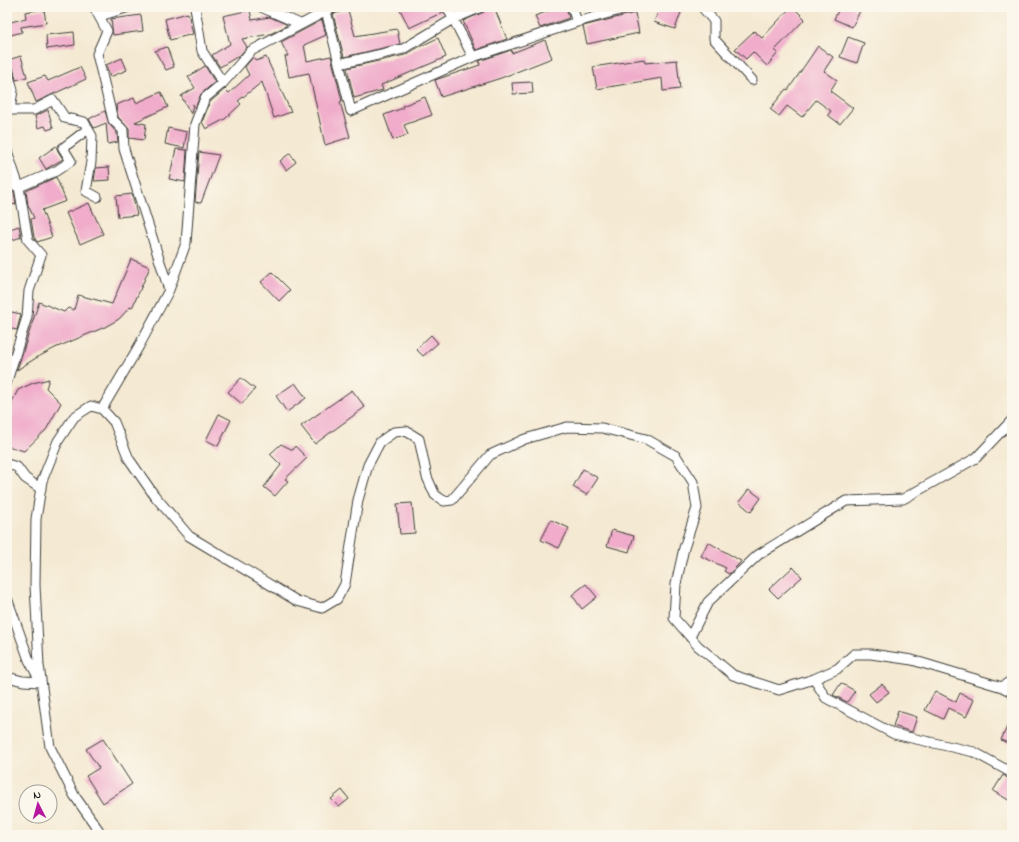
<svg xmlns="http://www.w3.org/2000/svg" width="1019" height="842" font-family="'Indie Flower',sans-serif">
<rect width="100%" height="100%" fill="#fbf7ec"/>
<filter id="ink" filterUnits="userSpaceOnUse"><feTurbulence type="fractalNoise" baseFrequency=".025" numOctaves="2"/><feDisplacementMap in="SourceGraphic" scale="8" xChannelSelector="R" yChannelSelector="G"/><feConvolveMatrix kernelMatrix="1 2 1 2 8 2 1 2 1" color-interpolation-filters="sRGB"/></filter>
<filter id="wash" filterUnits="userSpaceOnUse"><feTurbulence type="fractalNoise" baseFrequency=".012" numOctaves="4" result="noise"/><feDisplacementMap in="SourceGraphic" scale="16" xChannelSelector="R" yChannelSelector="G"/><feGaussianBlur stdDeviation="0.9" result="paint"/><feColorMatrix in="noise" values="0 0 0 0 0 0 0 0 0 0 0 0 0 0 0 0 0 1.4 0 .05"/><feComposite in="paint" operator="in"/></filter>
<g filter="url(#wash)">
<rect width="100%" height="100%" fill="#f4e9d2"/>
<g id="blocks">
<path fill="#f0acca" d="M399,7H441L443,12L409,28Z
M487,7H494L507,39L476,50L463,21L484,12Z
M559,7H566L569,18L540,28L535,16Z
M660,7H683L675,29L654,22Z
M791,7H793L805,19L775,50L778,53L767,66L753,52L746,59L735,49L754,31L762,38Z
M840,7H851L860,11L852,27L834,19Z
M44,9L46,23L21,27L22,32L7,36V23L26,18L25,12Z
M250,10L252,20L270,17L286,24V26L270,34L242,39L247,47L240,55L220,67L212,55L230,44L223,16Z
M348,10L355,36L397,29L400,44L344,57L333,14Z
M188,13L193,34L170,40L165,19Z
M635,13L639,33L587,44L583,26Z
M141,15L143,31L113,35L111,19Z
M322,20L326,35L304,45L307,61L331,56L342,101L340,102L350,137L325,145L309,73L289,77L285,56H288L281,42Z
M74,32L75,45L47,49L46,35Z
M848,37L864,43L857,63L840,57Z
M438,38L446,57L381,85L383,90L354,98L347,68L405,55L419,47Z
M545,40L552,58L501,78L441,97L435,80L480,65L479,61L511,50L512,53Z
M818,46L833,57L824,71L837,80L830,91L853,108L840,124L828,115L831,111L816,100L802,117L787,106L779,116L770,109L786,89L788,90Z
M167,47L174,67L166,70L155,51Z
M21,56L27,77L16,80L13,67L9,63L8,60Z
M253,57L256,61L266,57L291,112L274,118L262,82L238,101L241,104L225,119L206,129L202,122L210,102L225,89L229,93L249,75L245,67Z
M122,58L127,70L110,77L106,65Z
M644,59L645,63L677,60L680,89L663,91L662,78L597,89L593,67Z
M205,66L215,82L201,94L195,108L193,104L191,114L181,96L195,88L188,77Z
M80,67L86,79L36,102L28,82L45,76L48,81Z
M532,82L533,93L513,94L512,83Z
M161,92L168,107L135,122L146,124L144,140L129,138V129L118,117L116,105L134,98L136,103Z
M425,97L432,115L404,125L408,135L393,140L384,115L403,108L402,106Z
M48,110L53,128L47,130L45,126L38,128L35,116Z
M105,111L109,124L117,133L118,142L108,144L106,123L94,128L89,119Z
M168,128L187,132L184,148L165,144Z
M56,146L58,151L63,159L46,169L39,158Z
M176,149L187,150L185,182L169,179Z
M199,152L219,155L201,203L195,202Z
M290,153L296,162L286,170L280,161Z
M109,167L110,180L94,181L96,168Z
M56,177L66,201L42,210L52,237L37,242L34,237L31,219L34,218L28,205L26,191Z
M7,189L14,192L16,204L7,206Z
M132,194L137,215L118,217L116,196Z
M89,203L103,234L80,244L66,213Z
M19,226L21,237L7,242V230Z
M131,259L150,267L132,308L130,307L119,319L105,327L55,348L36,358L17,370L39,302L64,312L68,308L74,310L78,295L112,304Z
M272,272L290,290L279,301L261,282Z
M7,311L21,314L17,330L7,328Z
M431,335L438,343L423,356L416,349Z
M241,378L255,389L242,404L228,392Z
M49,379L46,388L61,403L46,430L24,451L7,446V411L18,390L33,383Z
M295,383L306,398L287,412L276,396Z
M352,390L365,407L315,444L301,426Z
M219,414L231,420L218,446L206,440Z
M281,444L293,450L295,446L307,458L285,479L288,481L275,496L264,487L281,465L270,454Z
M583,469L598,478L587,495L573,487Z
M749,489L761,498L751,512L739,502Z
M412,503L415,533L400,534L397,504Z
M551,520L569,528L559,548L541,540Z
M612,530L634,536L629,552L607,546Z
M708,542L741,561L738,565L729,574L724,571L726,568L701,556Z
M793,567L802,577L778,598L769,589Z
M586,584L597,597L582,609L572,595Z
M841,683L855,691L847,702L833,695Z
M882,684L889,692L876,702L869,694Z
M935,691L956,702L960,693L974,700L966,717L948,708L943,719L925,710Z
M898,711L917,717L912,732L893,726Z
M1012,716V745L1001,740Z
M103,739L132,784L103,803L86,776L99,768L86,749Z
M1003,775L1012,781V802L993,791Z
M342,790L349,799L339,807L331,799Z"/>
</g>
</g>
<g filter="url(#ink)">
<use href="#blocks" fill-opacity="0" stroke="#3c3b37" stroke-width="1"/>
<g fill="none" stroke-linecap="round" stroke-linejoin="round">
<defs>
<path id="minor" d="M94,7L107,31L97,54L113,120L123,130L124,149L169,290
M195,7L202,51L223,83
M261,7L300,24
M325,7L351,111L473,57L577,22L631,7
M447,7L473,57
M572,7L577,22
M702,7L714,21V39L752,80
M100,16L129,7
M339,64L403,49L453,19L481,7
M7,69L13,90L10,110
M7,112L10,110H34L53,100L65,118L84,122L92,136L91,162L86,191L97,197
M7,151L19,187L28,240L41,255L29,291L27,317L7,381
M7,183L19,187L56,171L71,161L63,148L88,129
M102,409L139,346L169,290L186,243L195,124L205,98L223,83L251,51L334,7
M7,464L17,467L25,478L41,489
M7,598L29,660L41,682L23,681L7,677
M690,637L708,602L758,555L846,501L903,499L976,458L1012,420
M814,679L826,698L894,734L974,752L1012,773
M1002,687L1012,680
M102,835L74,795L50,747L39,665L35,585L36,519L42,481L58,441L74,417L91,406L102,409L114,422L129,459L154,495L189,536L297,601L322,608L337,599L345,584L358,500L368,465L380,442L394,432L406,431L419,439L427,477L435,495L444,501L452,500L490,455L525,439L567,427L602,428L646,439L676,456L693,482L697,508L684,548L676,584L674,618L698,646L733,675L779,690L814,679L837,669L854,654H871L912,660L1002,687L1012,692"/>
</defs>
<use href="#minor" stroke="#3c3b37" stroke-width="11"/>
<use href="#minor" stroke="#fff" stroke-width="9"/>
</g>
</g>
<rect width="1019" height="842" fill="none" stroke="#fbf7ec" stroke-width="24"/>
<g transform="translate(38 804) rotate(354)"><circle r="19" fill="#fbf7ec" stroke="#a29f99"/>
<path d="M0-3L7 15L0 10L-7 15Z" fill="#b5179e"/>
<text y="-6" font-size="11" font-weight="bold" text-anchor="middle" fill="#1c1c1c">N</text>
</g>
</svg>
